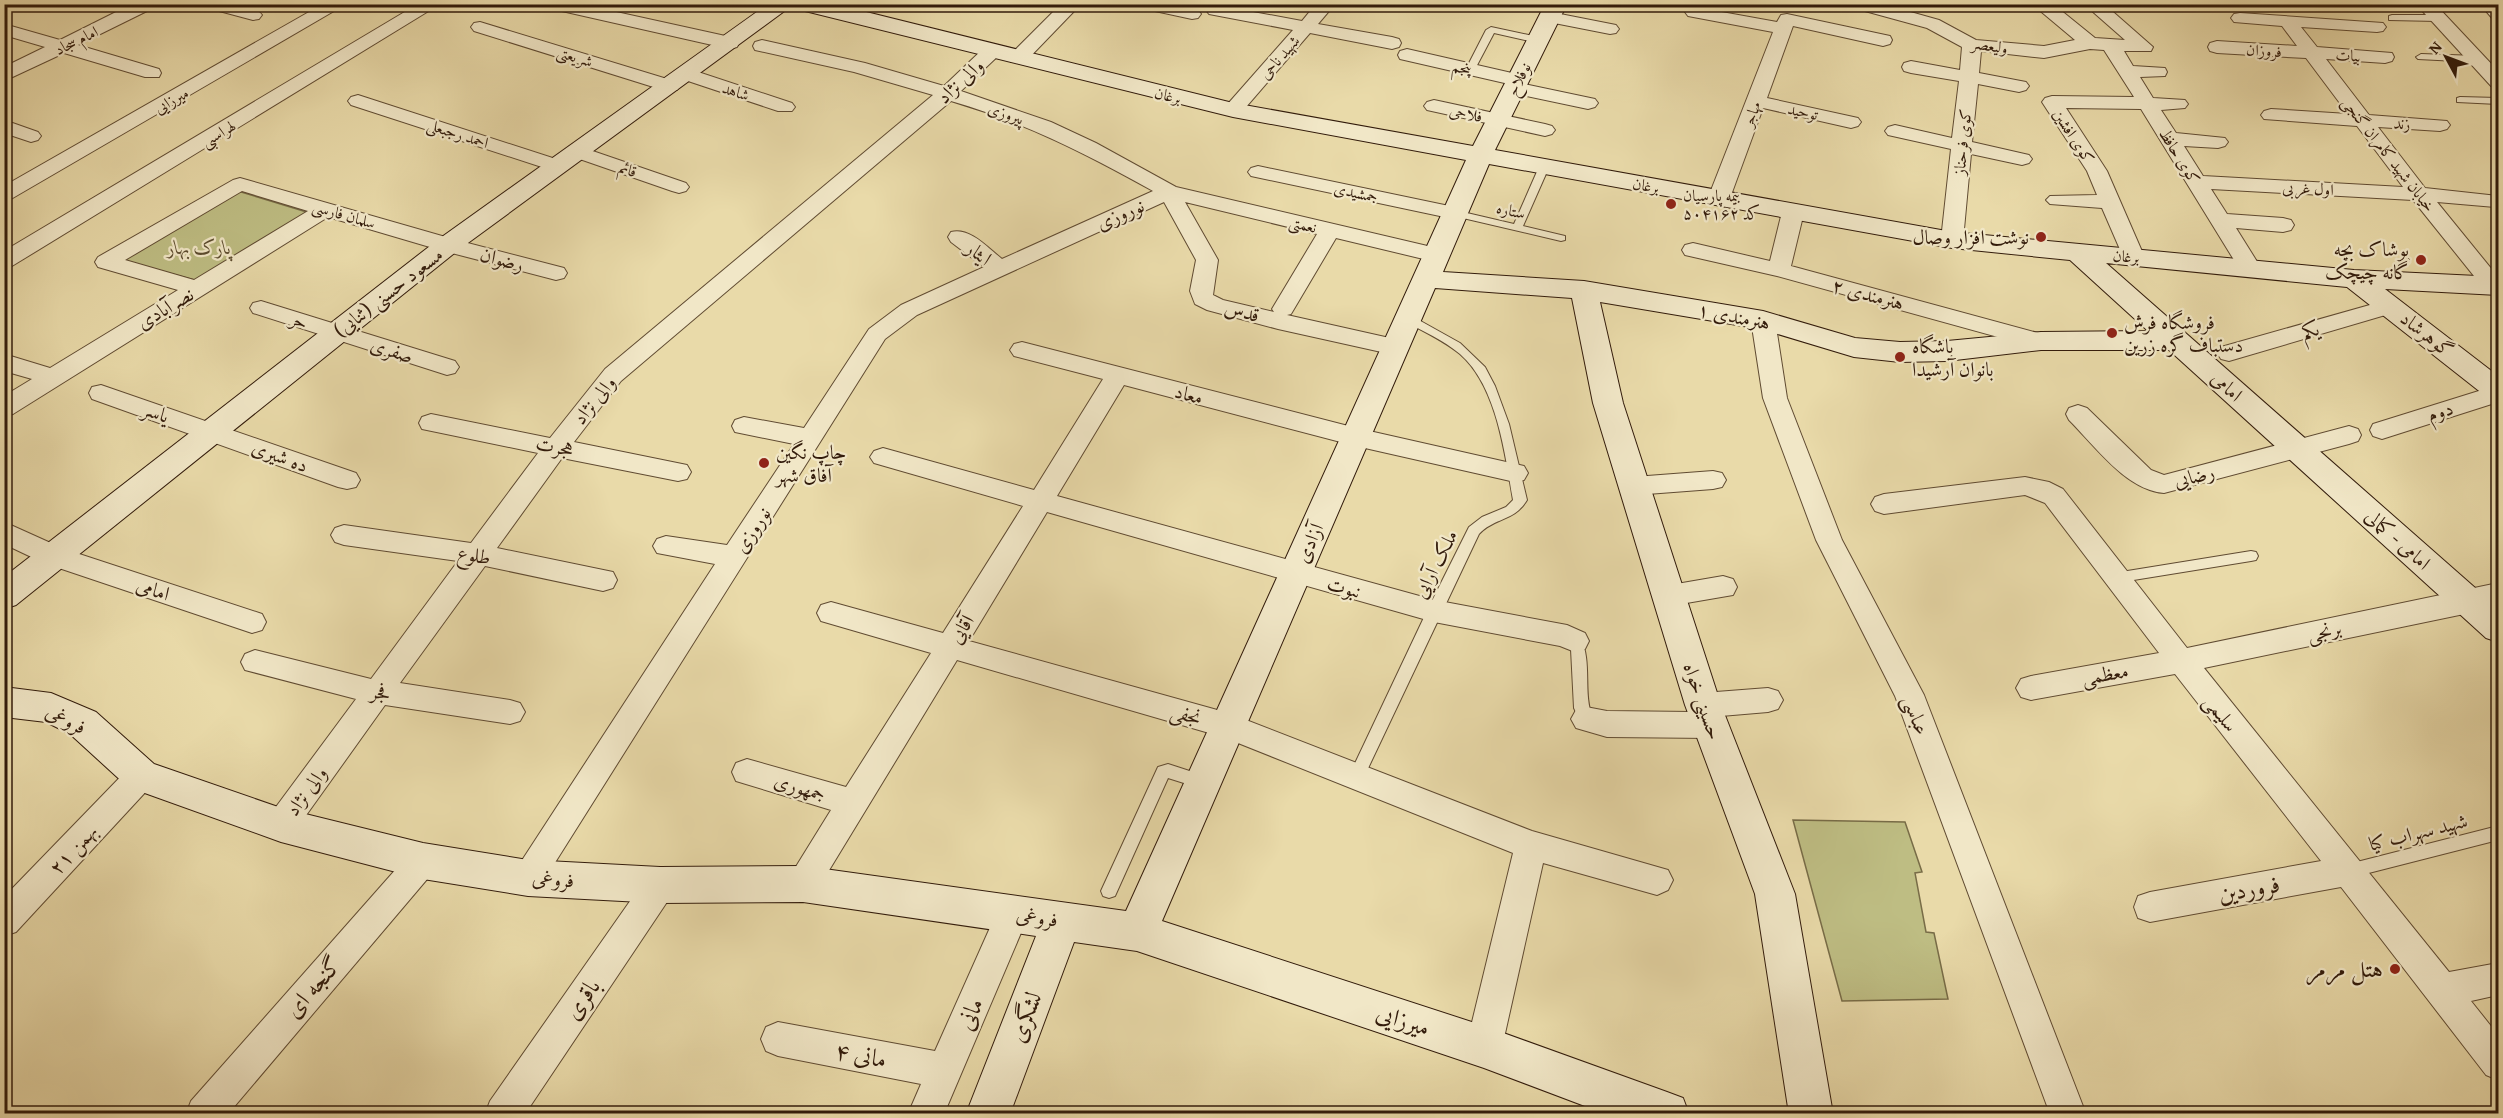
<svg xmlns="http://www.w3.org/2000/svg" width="2503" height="1118" viewBox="0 0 2503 1118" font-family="'Gentium Book Plus',Amiri,serif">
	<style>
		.green { fill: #bebd83; stroke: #786c47; stroke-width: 1.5 }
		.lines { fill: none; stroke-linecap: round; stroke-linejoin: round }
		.lane-casing { stroke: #604b32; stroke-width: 2 }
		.street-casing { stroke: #604b32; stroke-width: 2 }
		.secondary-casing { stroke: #321b0b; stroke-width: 2 }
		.lane { fill: #f1e7c7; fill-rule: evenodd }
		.street { fill: #f1e7c7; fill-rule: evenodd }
		.secondary { fill: #f1e7c7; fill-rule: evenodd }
		.poi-dot { fill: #8f2418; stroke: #f1e7c7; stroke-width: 2 }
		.labels { text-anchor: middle; stroke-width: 4.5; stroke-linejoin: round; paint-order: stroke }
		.far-street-label { font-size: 16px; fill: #321b0b; stroke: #f1e7c7 }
		.far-poi-label { font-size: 16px; fill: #321b0b; stroke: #f1e7c7; text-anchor: start }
		.street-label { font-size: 20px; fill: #321b0b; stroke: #f1e7c7 }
		.poi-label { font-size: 20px; fill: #321b0b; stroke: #f1e7c7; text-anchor: start }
		.park-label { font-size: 20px; font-style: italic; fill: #5c4c2f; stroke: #f1e7c7 }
		.near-street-label { font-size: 24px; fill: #321b0b; stroke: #f1e7c7 }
		.near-poi-label { font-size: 24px; fill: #321b0b; stroke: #f1e7c7; text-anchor: end }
	</style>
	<rect width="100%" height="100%" fill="#e9daa9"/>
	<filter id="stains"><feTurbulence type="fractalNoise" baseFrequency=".00333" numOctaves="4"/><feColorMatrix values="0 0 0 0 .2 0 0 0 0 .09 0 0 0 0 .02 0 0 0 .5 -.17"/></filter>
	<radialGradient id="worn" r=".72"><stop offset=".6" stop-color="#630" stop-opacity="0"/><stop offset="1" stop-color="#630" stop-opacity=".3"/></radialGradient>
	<!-- green -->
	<path class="green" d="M238 191 310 213 198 281 121 260Z
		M1793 820 1905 822 1922 872 1915 873 1926 932 1934 933 1948 999 1842 1001Z"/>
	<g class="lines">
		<!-- lane casing -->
		<g class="lane-casing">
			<path id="lane" d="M2392 15H2438L2443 18 2438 21 2389 20V16Z
				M1491 27 1538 37 1543 40 1538 43 1494 33 1474 71H1468L1466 69 1486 30Z
				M2421 54 2477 56 2482 59 2477 62 2418 59 2416 57Z
				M2460 97 2498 98V104L2457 102V98Z
				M1544 164 1549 167 1523 226 1565 236V240L1561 241 1450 215 1449 213 1454 210 1514 224 1539 167Z
				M1408 314 1460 343 1485 367 1495 386 1509 424 1527 500C1514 522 1495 517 1479 534L1362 781 1357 783 1352 781 1349 776 1427 611 1469 527 1482 517 1506 507 1513 500C1505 454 1497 386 1460 354 1443 340 1423 331 1404 321V315Z
				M2251 551 2256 552 2258 556 2256 560 2251 561 2115 583 2110 582 2108 578 2110 574 2115 573Z
				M1575 635 1580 637C1593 662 1582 693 1593 719L1591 723 1586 725 1581 723 1574 708 1571 649 1568 641 1570 637Z
				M1168 764 1208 777 1211 782 1208 787 1203 789 1168 778 1115 896 1109 898 1103 896 1101 891 1158 767Z
				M2498 826V840L2349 878 2343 876 2341 871 2343 866 2349 864Z"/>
		</g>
		<!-- street casing -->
		<g class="street-casing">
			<path id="street" d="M132 4H156L153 8 78 45 159 69 161 73 159 77H145L64 53 4 81V67L45 47 4 35V24L60 40Z
				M205 4C221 4 251 1 262 15L259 19 253 20 208 8Z
				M323 4H346L11 199 4 201V186Z
				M418 4H440L12 266 4 268V251Z
				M544 4H580L730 37 737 39 739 43 737 47 730 49 553 9Z
				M1061 4H1081L1025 62H1011L1009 58 1011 54Z
				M1138 4H1173L1198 10 1201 14 1198 18 1192 19 1141 8Z
				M1316 4H1335L1318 24 1392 37 1399 39 1401 43 1399 47 1392 49 1310 33 1240 114H1226L1223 110 1226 106 1293 30 1209 14 1206 10 1209 6 1215 5 1302 21Z
				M1851 4H1882L1939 20 1976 40 2044 46 2075 40 2032 4H2053L2095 38 2125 40 2084 4H2104L2153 47 2151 51H2124L2133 66 2165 68 2167 72 2165 76 2140 77 2153 98 2185 100 2188 104 2185 108 2161 110 2176 133 2225 138 2228 142 2225 146 2218 148 2184 146 2203 176 2403 187 2357 126 2264 119 2261 115 2264 111 2271 109 2348 114 2306 58 2217 53 2210 51 2208 47 2210 43 2217 41 2297 46 2282 26 2234 22 2231 18 2234 14 2240 13 2383 23 2386 27 2383 31 2377 32 2301 27 2317 47 2392 53 2394 57 2392 61 2385 63 2326 59 2369 115 2447 121 2450 125 2447 129 2440 131 2378 127 2425 188 2498 196V206L2495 207 2437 202 2498 277V292L2486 291 2413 200 2211 189 2227 214 2283 218 2291 220 2294 225 2291 230 2283 232 2236 228 2261 268 2258 273 2250 275 2242 273 2141 109 2066 108 2107 171 2144 256 2141 261 2133 263 2125 261 2102 208 2050 204 2046 200 2050 196 2097 195 2087 171 2042 102 2045 98 2052 96 2134 97 2104 50 2090 49 2044 58 1981 51 1979 73 2026 82 2029 86 2026 90 2019 92 1978 84 1972 142 2029 155 2032 159 2029 163 2022 165 1971 154 1963 240 1960 245 1952 247 1944 245 1941 240 1951 149 1888 135 1885 131 1888 127 1895 125 1952 138 1959 81 1911 73 1904 71 1902 67 1904 63 1911 61 1960 70 1962 47 1927 28 1854 8Z
				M2416 4H2435L2498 71V88L2491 86Z
				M2480 4H2498V19L2492 18Z
				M1694 7 1777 22 1781 15 1787 14 1890 36 1892 40 1890 44 1883 46 1793 26 1767 98 1858 118 1861 122 1858 126 1851 128 1763 108 1730 198 1726 202 1719 204 1712 202 1708 198 1773 32 1688 16 1685 12 1688 8Z
				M1550 12 1616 25 1619 29 1616 33 1610 34 1544 21 1541 17 1544 13Z
				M480 22 677 82 680 86 677 90H663L474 31 471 27 474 23Z
				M762 40 865 63 944 86 984 48H998L1000 52 998 56 961 91 1051 122 1096 143 1176 187 1436 248 1444 250 1447 255 1444 260 1436 262 1336 238 1294 309 1291 314 1287 315 1403 341 1407 347 1403 353 1395 355 1278 329 1207 310 1195 304 1190 291 1196 260 1164 202 917 315 885 339 539 888 528 893 517 888 512 878 517 868 715 564 657 553 653 546 657 539 666 536 727 545 794 444 735 432 732 426 735 420 744 417 804 428 869 329 901 305 984 267 951 242 948 237 951 232C970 227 988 248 1002 259L1153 191C1085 153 1026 123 951 101L621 381 574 442 687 465 691 472 687 479 678 481 562 458 497 548 613 572 617 580 613 588 603 591 485 566 400 683 510 700 520 703 525 712 520 721 510 724 385 705 292 835 281 839 270 835 265 825 270 815 356 699 245 670 241 662 245 654 255 650 371 679 458 561 344 545 335 542 331 535 335 528 344 525 471 543 538 453 422 429 419 423 422 417 431 414 550 438 605 369 933 95 854 72 755 50 753 46 755 42ZM1185 202 1317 234 1272 309 1274 312 1223 300 1213 295 1218 260Z
				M1407 49 1525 76 1528 80 1524 84 1595 99 1598 103 1595 107 1588 109 1507 92 1504 88 1509 84 1400 59 1398 55 1400 51Z
				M686 68 792 103 795 107 792 111H778L679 78 677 74 679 70Z
				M358 95 565 162 568 166 565 170 558 172 551 170 351 105 348 101 351 97Z
				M1434 100 1545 124 1552 126 1555 130 1552 134 1545 136 1427 110 1424 106 1427 102Z
				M4 120 38 132 41 136 38 140 31 142 4 133Z
				M578 146 686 183 689 187 686 191 679 193 672 191 571 156 568 152 571 148Z
				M1258 166 1454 207 1462 208 1465 213 1462 218 1454 219 1251 176 1248 172 1251 168Z
				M240 178 456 240 564 268 567 273 564 278 556 280 440 250 328 217 13 414 4 416V396L32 379 4 371V354L50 368 178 290 98 267 95 262 98 257 233 180ZM242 191 308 211 194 280 125 260Z
				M1793 206 1801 207 1804 212 1791 266 2049 336 2053 341 2049 346 2041 349 1777 276 1685 255 1682 250 1685 245 1693 243 1770 261 1782 212 1785 207Z
				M2391 299 2399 301 2402 306 2399 311 2229 361 2221 359 2217 353 2221 347Z
				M261 301 455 361 459 367 455 373 447 375 253 313 250 308 253 303Z
				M1763 312 1771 315 1775 320 1787 398 1842 540 1924 695 2086 1114H2050L1895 696 1816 540 1763 398 1751 320 1755 315Z
				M1022 342 1356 428 1524 466 1528 473 1524 480 1515 482 1356 446 1124 385 1057 496 1434 600 1567 625 1585 633 1589 641 1585 649 1575 652 1560 646 1434 622 1047 512 969 641 1228 713 1532 831 1668 870 1673 880 1668 890 1657 895 1543 863 1502 1047 1496 1059 1484 1064 1472 1059 1466 1047 1513 853 1223 737 957 660 814 895 803 899 792 895 787 884 792 873 831 810 736 781 732 772 736 763 747 759 846 787 931 653 821 621 817 613 821 605 831 602 943 633 1023 506 874 463 870 457 874 451 883 448 1034 490 1103 379 1014 356 1010 350 1014 344Z
				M101 385 356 473 360 480 356 487 347 489 338 487 92 399 89 393 92 387Z
				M2498 385V402L2382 439 2373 436 2370 430 2373 424Z
				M2078 405 2087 408 2151 470 2164 475 2349 426 2358 429 2361 435 2358 441 2349 444 2164 493C2126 490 2095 446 2069 420L2066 414 2069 408Z
				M1713 471 1722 473 1726 480 1722 487 1713 489 1634 495 1625 493 1621 486 1625 479 1634 477Z
				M2025 477 2049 482 2063 489 2187 648 2498 583V605L2469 613 2204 668 2449 972 2498 963V995L2471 1001 2498 1035V1080L2486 1075 2341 887 2150 922 2138 918 2134 907 2138 896 2150 892 2321 861 2175 674 2031 700 2021 697 2016 688 2021 679 2031 676 2159 653 2045 503 2025 495 1884 514 1875 511 1871 504 1875 497 1884 494Z
				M4 522 64 549 262 614 266 622 262 630 252 633 44 563 4 544Z
				M1723 576 1733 579 1737 587 1733 595 1669 606 1659 603 1655 595 1659 587Z
				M1768 688 1778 691 1783 700 1778 709 1768 712 1721 716 1726 725 1722 734 1711 738 1607 737 1576 728 1571 719 1576 710 1586 707 1607 711 1692 712 1688 705 1693 696 1703 693Z
				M141 763 152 767 156 776 152 785 16 932 4 936V897L130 767Z
				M423 846 434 851 439 861 434 871 228 1114H186L191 1101 412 851Z
				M660 870 671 874 676 885 671 896 525 1114H485L490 1101 649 874Z
				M1013 899 1025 903 1029 914 944 1114H908L921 1084 778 1056 766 1051 761 1039 766 1027 778 1022 935 1051 1001 903Z"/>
		</g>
		<!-- secondary casing -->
		<g class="secondary-casing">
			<path id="secondary" d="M768 4H794L457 251 16 605 4 609V577L439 239Z
				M794 4H834L1233 103 1473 146 1545 4H1567L1495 150 1952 232 2354 270 2498 277V295L2385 289 2498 376V401L2488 398 2347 287 2106 263 2498 608V642L2486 638 2169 350H2041L1947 361 1900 362 1854 357 1761 329 1600 302 1623 403 1721 705 1795 894 1833 1114H1789L1755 894 1685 705 1593 403 1572 298 1435 288 1162 921 1484 1026 1667 1092 1683 1098 1689 1114H1606L1484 1068 1137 951 1074 942 1010 1114H966L1036 936 803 902 660 903 528 896 423 879 281 842 128 787 70 734 46 722 4 717V687L51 693 96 712 154 764 281 808 423 843 528 860 660 867 803 866 1126 911 1466 160 1233 117 797 9ZM1489 164 1952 248 2070 260 2148 331 2041 332 1947 341 1900 342 1855 338 1763 311 1584 281 1443 272Z"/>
		</g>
		<!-- lane -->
		<use href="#lane" class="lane"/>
		<!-- street -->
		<use href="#street" class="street"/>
		<!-- secondary -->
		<use href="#secondary" class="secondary"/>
	</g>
	<!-- markers -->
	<g class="poi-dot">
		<circle cx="1671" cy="204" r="6"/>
		<circle cx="2041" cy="237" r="6"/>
		<circle cx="2421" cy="260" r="6"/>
		<circle cx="2112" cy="333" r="6"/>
		<circle cx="1900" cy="357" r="6"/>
		<circle cx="764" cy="463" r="6"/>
		<circle cx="2395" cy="969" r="6"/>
	</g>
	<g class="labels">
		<!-- far-street labels -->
		<g class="far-street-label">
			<text transform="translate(76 40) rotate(-26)" y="6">امام سجاد</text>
			<text transform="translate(1990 45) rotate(9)" y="6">ولیعصر</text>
			<text transform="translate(2264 50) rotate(4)" y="6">فروزان</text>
			<text transform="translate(2348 55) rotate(3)" y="6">بیات</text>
			<text transform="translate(575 56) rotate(17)" y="6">شریعتی</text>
			<text transform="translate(1279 57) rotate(-49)" y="6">شهید ناحی</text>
			<text transform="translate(1462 67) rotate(13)" y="6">پنجم</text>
			<text transform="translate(1518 79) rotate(-63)" y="6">نوفلاح</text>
			<text transform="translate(736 91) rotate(18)" y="6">شاهد</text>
			<text transform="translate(1168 95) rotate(14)" y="6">برغان</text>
			<text transform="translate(171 100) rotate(-30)" y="6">میرزایی</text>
			<text transform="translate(1803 111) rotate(12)" y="6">توحید</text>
			<text transform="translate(1006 113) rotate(19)" y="6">پیروزی</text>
			<text transform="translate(1466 113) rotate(12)" y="6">فلاحی</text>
			<text transform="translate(1751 114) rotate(-69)" y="6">مهاجر</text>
			<text transform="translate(2402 123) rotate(3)" y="6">زند</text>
			<text transform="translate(218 133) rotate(-31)" y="6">لهراسبی</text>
			<text transform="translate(458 133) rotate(18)" y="6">احمد رجبعلی</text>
			<text transform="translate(2074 136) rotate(57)" y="6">کوی افشین</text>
			<text transform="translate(1962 142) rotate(-84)" y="6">کوی فرحناز</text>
			<text transform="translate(2389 154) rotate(52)" y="6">خیابان شهید کامران گنجی</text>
			<text transform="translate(2180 156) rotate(58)" y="6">کوی حافظ</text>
			<text transform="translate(628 169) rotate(19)" y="6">قائم</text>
			<text transform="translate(1646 185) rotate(10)" y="6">برغان</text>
			<text transform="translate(2308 188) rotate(3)" y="6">اول غربی</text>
			<text transform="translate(1356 192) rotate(12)" y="6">جمشیدی</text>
			<text transform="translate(1511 210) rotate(13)" y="6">ستاره</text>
			<text transform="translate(344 214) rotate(16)" y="6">سلمان فارسی</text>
			<text transform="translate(1303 224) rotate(13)" y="6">نعمتی</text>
			<text transform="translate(2126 256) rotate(5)" y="6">برغان</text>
		</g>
		<!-- far-poi labels -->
		<g class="far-poi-label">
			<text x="1683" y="201">بیمه پارسیان<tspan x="1683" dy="18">کد ۵۰۴۱۶۲</tspan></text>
		</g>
		<!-- street labels -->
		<g class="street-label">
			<text transform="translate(960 81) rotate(-43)" y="7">والی نژاد</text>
			<text transform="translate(1120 214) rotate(-24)" y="7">نوروزی</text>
			<text transform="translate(979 253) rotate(37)" y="7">ایثار</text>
			<text transform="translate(502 259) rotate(15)" y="7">رضوان</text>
			<text transform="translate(388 292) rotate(-38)" y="7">مسعود حسنی (ثنایی)</text>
			<text transform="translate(1868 294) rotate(15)" y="7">هنرمندی ۲</text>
			<text transform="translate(165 308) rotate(-31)" y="7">نصرآبادی</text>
			<text transform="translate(1242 311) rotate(15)" y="7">قدس</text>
			<text transform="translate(1734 316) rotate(11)" y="7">هنرمندی ۱</text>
			<text transform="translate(299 320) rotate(18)" y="7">حر</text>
			<text transform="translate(2310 330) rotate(-16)" y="7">یکم</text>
			<text transform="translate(2427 334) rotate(38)" y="7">گوهرشاد</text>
			<text transform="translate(392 350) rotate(18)" y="7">صفری</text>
			<text transform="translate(2227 386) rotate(42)" y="7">امامی</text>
			<text transform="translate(1189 394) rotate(15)" y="7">معاد</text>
			<text transform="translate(594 400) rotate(-51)" y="7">والی نژاد</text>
			<text transform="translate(2440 411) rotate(-18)" y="7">دوم</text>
			<text transform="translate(156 412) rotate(19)" y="7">یاسر</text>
			<text transform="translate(555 446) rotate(11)" y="7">هجرت</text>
			<text transform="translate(280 456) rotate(20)" y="7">ده شیری</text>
			<text transform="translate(2194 476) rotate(-14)" y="7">رضایی</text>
			<text transform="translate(752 530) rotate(-57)" y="7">نوروزی</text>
			<text transform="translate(2398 539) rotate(42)" y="7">امامی - کمالی</text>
			<text transform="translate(1309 543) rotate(-66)" y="7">آزادی</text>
			<text transform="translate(474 555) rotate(10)" y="7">طلوع</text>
			<text transform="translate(1435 564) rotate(-63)" y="7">ملک آرایی</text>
			<text transform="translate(1344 587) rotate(15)" y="7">نبوت</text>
			<text transform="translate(153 589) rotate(18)" y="7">امامی</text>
			<text transform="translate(961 629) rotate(-58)" y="7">آقایی</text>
			<text transform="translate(2324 631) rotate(-12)" y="7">برنجی</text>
			<text transform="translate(2105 674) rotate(-10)" y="7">معظمی</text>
			<text transform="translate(381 692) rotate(10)" y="7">فجر</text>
			<text transform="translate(1703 701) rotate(71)" y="7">حسینی خواه</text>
			<text transform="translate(2221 713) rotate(51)" y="7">سلیمی</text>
			<text transform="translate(1186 714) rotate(16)" y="7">نجفی</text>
			<text transform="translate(1916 715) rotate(68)" y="7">عباسی</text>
			<text transform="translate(66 719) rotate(26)" y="7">فروغی</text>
			<text transform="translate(800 787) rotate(17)" y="7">جمهوری</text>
			<text transform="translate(306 791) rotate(-54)" y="7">والی نژاد</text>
			<text transform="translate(2418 832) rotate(-14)" y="7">شهید سهراب کیا</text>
			<text transform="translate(73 849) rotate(-47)" y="7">۲۱ بهمن</text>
			<text transform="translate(553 879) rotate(4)" y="7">فروغی</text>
			<text transform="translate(1037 917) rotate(8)" y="7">فروغی</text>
		</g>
		<!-- poi labels -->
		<g class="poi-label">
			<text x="2029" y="244" text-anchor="end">نوشت افزار وصال</text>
			<text x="2409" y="256" text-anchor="end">پوشاک بچه<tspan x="2409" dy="23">گانه چیچک</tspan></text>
			<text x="2124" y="329">فروشگاه فرش<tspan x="2124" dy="23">دستباف گره زرین</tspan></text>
			<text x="1912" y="353">باشگاه<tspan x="1912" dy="23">بانوان آرشیدا</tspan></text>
			<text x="776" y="459">چاپ نگین<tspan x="776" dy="23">آفاق شهر</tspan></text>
		</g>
		<!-- park labels -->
		<g class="park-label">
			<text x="199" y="254">پارک‌ بهار</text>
		</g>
		<!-- near-street labels -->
		<g class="near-street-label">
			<text transform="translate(2249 889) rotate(-10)" y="8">فروردین</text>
			<text transform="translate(313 987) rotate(-49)" y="8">گنجه ای</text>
			<text transform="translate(582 999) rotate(-55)" y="8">باقری</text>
			<text transform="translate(970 1014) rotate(-66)" y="8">مانی</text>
			<text transform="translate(1025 1017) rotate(-69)" y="8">لشگری</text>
			<text transform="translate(1403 1020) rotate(18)" y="8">میرزایی</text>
			<text transform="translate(861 1055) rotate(11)" y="8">مانی ۴</text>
		</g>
		<!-- near-poi labels -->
		<g class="near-poi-label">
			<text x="2383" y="977">هتل مرمر</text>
		</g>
	</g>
	<!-- margin -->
	<rect width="2503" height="1118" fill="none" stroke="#e9daa9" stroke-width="24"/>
	<rect x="6" y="6" width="2491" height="1106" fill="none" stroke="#321b0b" stroke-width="3"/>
	<rect x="12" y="12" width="2479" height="1094" fill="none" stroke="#321b0b" stroke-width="1.5"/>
	<!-- north arrow -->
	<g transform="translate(2446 57) rotate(311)" stroke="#f1e7c7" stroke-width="4.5" paint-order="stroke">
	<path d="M0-4.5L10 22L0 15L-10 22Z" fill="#321b0b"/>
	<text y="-9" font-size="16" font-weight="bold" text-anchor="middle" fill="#321b0b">N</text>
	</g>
	<rect width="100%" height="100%" filter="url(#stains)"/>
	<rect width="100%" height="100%" fill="url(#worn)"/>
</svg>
